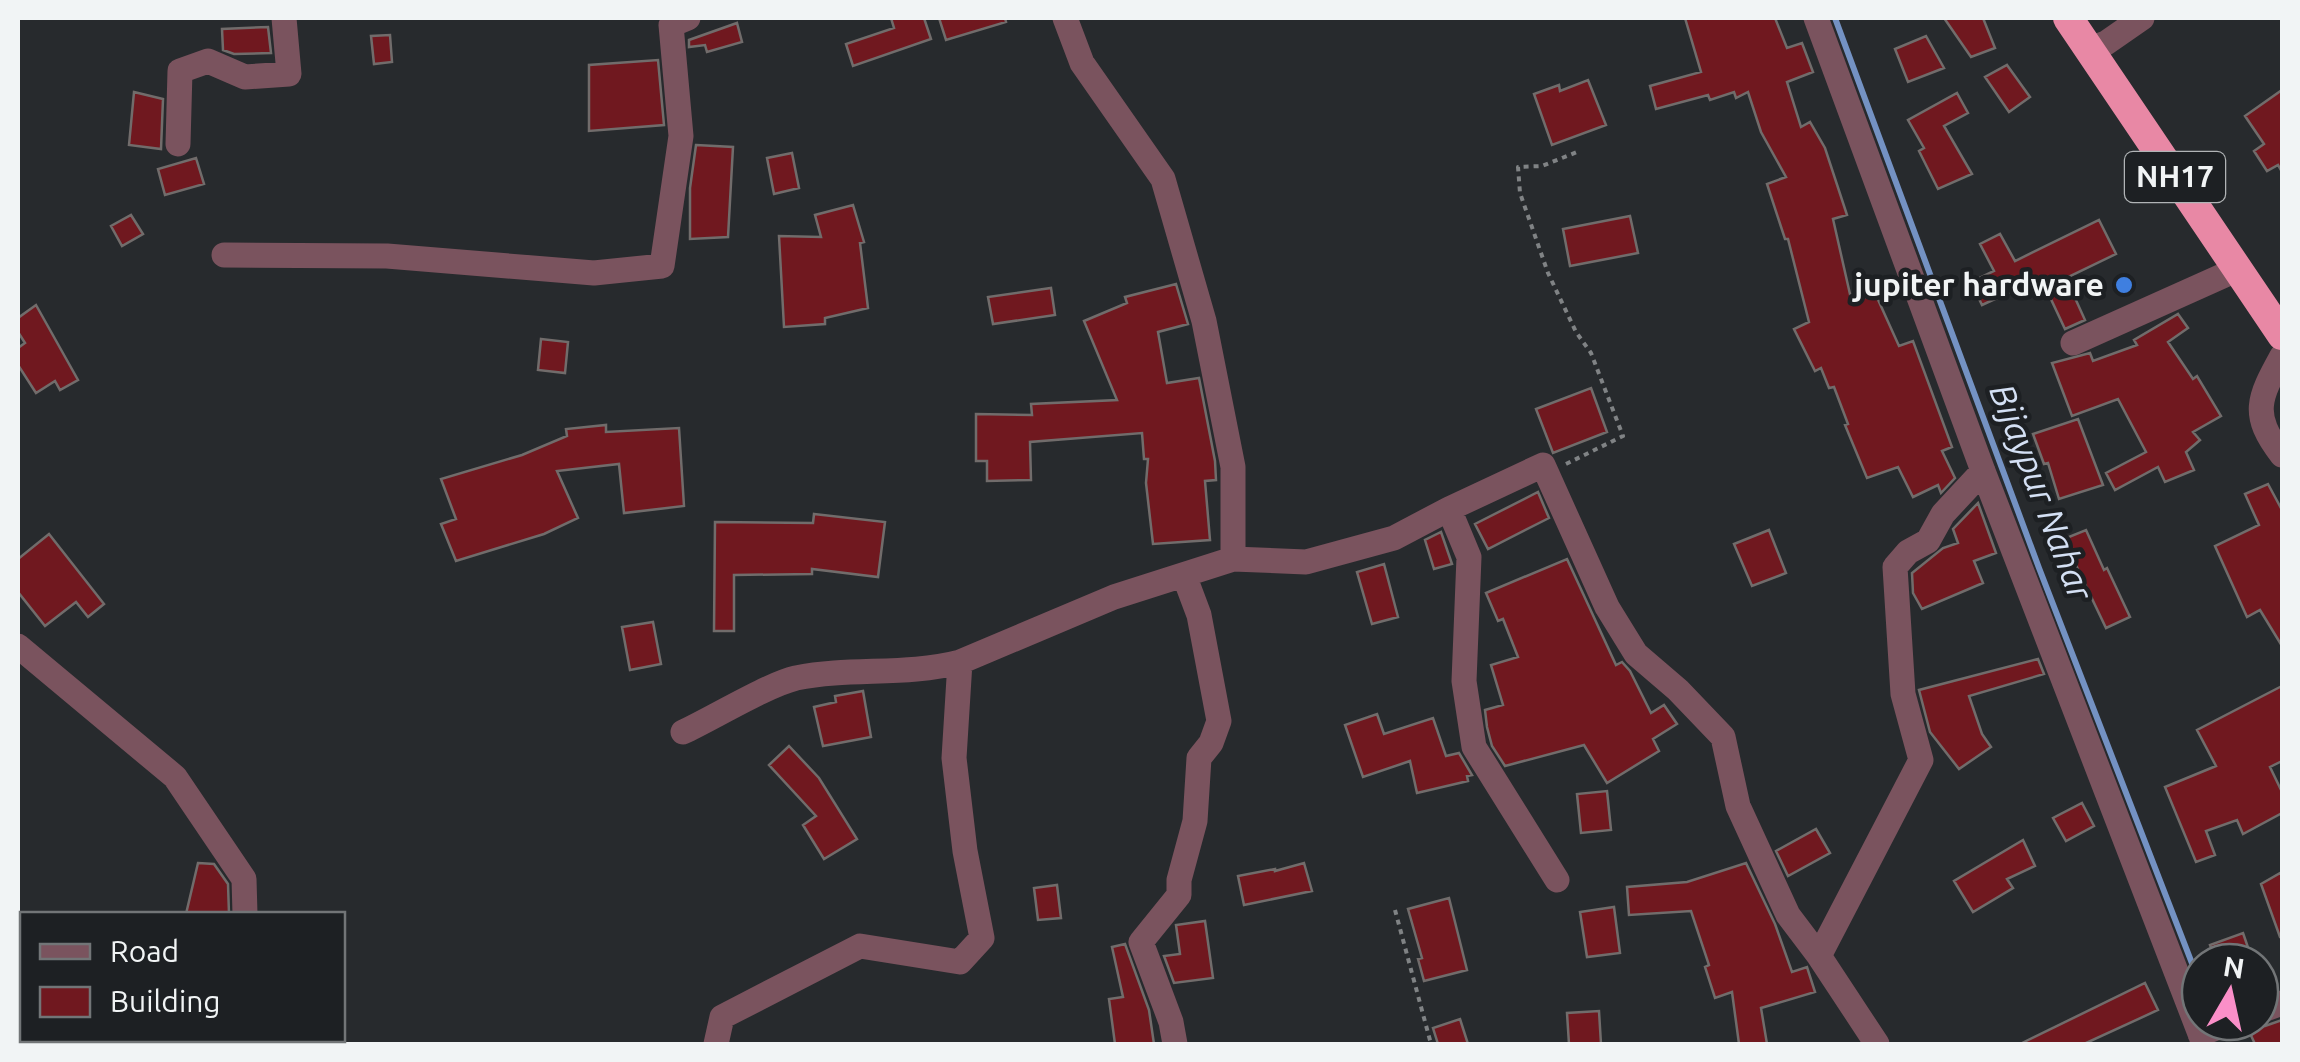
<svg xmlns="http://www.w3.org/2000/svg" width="2300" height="1062" viewBox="0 0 2300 1062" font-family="Ubuntu,sans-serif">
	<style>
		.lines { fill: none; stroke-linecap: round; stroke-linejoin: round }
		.stream { stroke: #7492c3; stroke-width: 6 }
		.building { fill: #70181f; stroke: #716c6b; stroke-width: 2.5 }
		.path { stroke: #808385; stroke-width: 4; stroke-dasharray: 5 5; stroke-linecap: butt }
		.minor { stroke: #7a535e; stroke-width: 25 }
		.highway { stroke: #e888a5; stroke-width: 30 }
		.shop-dot { fill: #3f7fe0; stroke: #1d2023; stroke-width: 4 }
		.labels { text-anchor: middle; stroke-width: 9; stroke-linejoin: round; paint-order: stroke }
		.shield { fill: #1d2023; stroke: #b1b4b6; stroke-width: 2.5 }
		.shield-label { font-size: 30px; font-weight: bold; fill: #f1f4f5 }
		.poi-label { font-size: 32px; font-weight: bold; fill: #f1f4f5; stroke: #1d2023; text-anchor: end }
		.water-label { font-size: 35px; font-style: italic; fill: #d4e0f4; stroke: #1d2023 }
	</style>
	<rect width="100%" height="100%" fill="#272a2d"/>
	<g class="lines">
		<!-- stream -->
		<path class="stream" d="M1835 18 2039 568 2200 984"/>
	</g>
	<!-- building -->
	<path class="building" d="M891 18H924L931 39 853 66 846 44 894 28Z
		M939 18H1005L1006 22 946 40Z
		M1685 18H1775L1787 48 1802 43 1813 72 1787 82 1801 127 1810 122 1825 148 1847 215 1833 219 1852 303 1875 293 1899 346 1913 341 1952 447 1942 451 1955 478 1941 493 1938 485 1913 497 1898 467 1867 478 1845 425 1848 424 1834 387 1829 388 1821 368 1815 371 1794 329 1809 322 1788 239H1785L1767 184 1786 177 1761 132 1748 92 1736 98 1734 92 1710 100 1708 95 1656 109 1650 86 1701 72Z
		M1944 18H1983L1995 48 1971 57Z
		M737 23 742 42 707 52 705 45 689 47V40Z
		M268 27 271 53 234 54 223 50 222 29Z
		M390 35 392 62 374 64 371 36Z
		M1926 36 1944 68 1908 82 1895 49Z
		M658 60 664 125 589 131V65Z
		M2007 65 2030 97 2009 112 1985 77Z
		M1588 80 1606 125 1552 145 1534 94 1559 85 1560 91Z
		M2282 90V172L2278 165 2267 171 2254 151 2264 144 2245 116Z
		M134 92 163 99 161 149 129 145Z
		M1957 93 1968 113 1944 126 1972 174 1938 189 1919 151 1924 148 1908 120Z
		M696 145 733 147 728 237 690 239V188Z
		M792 153 799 188 774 194 767 158Z
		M196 158 204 184 165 195 158 169Z
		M853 205 864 242 860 243 868 308 825 318V324L784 327 779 236 821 237 815 215Z
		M131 215 143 234 122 246 111 226Z
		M1630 216 1638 253 1570 266 1563 229Z
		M2099 220 2116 254 2066 278 2085 320 2065 329 2041 278 1982 305 1971 282 1994 271 1980 244 2000 234 2015 261Z
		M1176 284 1188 324 1158 332 1167 383 1199 378 1215 461 1216 480 1205 481 1210 540 1153 544 1146 483 1148 459H1144L1142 433 1030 442 1031 480 987 481V461H976V414L1032 415 1031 404 1117 400 1084 321 1127 303 1125 297Z
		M1051 288 1055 315 993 324 988 297Z
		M36 305 78 380 60 390 55 381 36 393 18 365V348L25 343 18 332V318Z
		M2178 314 2188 328 2168 342 2193 379 2197 376 2221 416 2193 432 2200 440 2186 452 2194 470 2165 482 2158 467 2115 490 2106 473 2146 452 2118 399 2072 416 2052 363 2090 353 2093 361 2137 345 2134 340Z
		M541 339 568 342 565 373 538 370Z
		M1591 388 1607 432 1553 453 1536 409Z
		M2078 419 2103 485 2059 499 2048 463 2044 464 2033 434Z
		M606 425V432L679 428 684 506 624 513 619 464 557 471 578 518 544 534 456 561 441 524 456 519 441 479 522 455 567 436 566 429Z
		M2268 484 2282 510V646L2260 610 2247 617 2215 546 2259 525 2245 494Z
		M1538 492 1549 518 1488 549 1475 524Z
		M1978 503 1996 553 1974 561 1983 583 1922 609 1913 593 1912 573 1943 548 1958 543 1953 529Z
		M814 514 885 522 878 577 812 569V574L734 575V631H714L715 522 813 523Z
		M1769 530 1786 573 1752 586 1734 544Z
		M2086 530 2104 570 2107 568 2130 617 2106 628 2074 561 2064 566 2054 543Z
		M1441 532 1452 564 1434 569 1425 540Z
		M49 534 104 604 88 617 76 602 45 626 18 592V559Z
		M1567 559 1616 665 1622 662 1630 671 1651 713 1664 705 1677 724 1653 739 1659 751 1607 783 1584 745 1505 766 1492 746 1487 727 1485 710 1503 705 1491 665 1518 657 1503 619 1498 621 1486 593Z
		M1384 564 1398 617 1372 624 1357 572Z
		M653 622 661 664 630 670 622 627Z
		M2038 659 2044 674 1969 696 1982 734 1991 747 1959 769 1930 732 1919 690Z
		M2282 686V761L2270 767 2282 792V813L2243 834 2237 820 2206 831 2215 855 2196 862 2165 787 2216 766 2197 730Z
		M863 691 871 737 823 746 814 707 836 702 835 696Z
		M1377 714 1384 734 1433 718 1446 756 1459 753 1472 775 1467 776 1468 781 1417 793 1410 761 1363 777 1345 725Z
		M789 746 819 778 857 839 824 859 803 825 816 816 769 765Z
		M1607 791 1611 830 1581 833 1577 794Z
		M2082 803 2094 826 2066 841 2053 818Z
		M1816 829 1830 853 1788 876 1776 851Z
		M2023 840 2035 866 2007 879 2013 888 1973 912 1954 881Z
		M198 863 214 864 228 884 229 914H186Z
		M1304 863 1312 891 1244 905 1238 876 1275 869V871Z
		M1746 863 1775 924 1792 972 1807 967 1815 992 1761 1008 1767 1044H1739L1732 992 1715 998 1705 967 1709 965 1691 911 1629 915 1627 887 1687 882Z
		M2282 872V937H2280L2261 884Z
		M1057 885 1061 918 1038 920 1034 888Z
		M1449 898 1467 970 1424 981 1418 959 1422 958 1408 909Z
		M1614 907 1620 953 1587 957 1580 912Z
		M1205 921 1213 978 1174 983 1164 956 1180 954 1176 925Z
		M2243 933 2253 962H2216L2210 945Z
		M1125 944 1149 1010 1154 1044H1115L1109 999 1123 997 1112 947Z
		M2145 983 2158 1010 2084 1044H2020Z
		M1599 1011 1601 1044H1569L1567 1013Z
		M1460 1019 1468 1044H1438L1433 1028Z
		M2282 1020V1044H2255L2247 1027 2265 1026Z"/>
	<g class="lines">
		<!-- path -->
		<path class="path" d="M1566 464 1623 436 1591 353 1576 332 1548 273 1520 193 1518 167 1542 166 1577 152
			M1395 910 1431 1044"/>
		<!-- minor -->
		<path class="minor" d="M1065 18 1082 63 1163 179 1204 321 1233 467V559
			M1816 18 1983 471 2204 1044
			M2088 50 2106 43 2142 18
			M178 144 180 71 208 61 245 77 289 74 284 18
			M224 255 387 256 594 273 662 266 681 136 671 25 688 18
			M2073 343 2238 269
			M2282 356C2259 398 2250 414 2282 455
			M1449 509 1543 465 1607 607 1636 654 1678 690 1723 737 1738 806 1788 915 1819 956
			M18 646 175 777 244 879 245 914
			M683 732C713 718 767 685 796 678 851 667 906 676 960 662
			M18 963 22 977
			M2260 1011 2282 1003
			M2200 1034 2232 1022
			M39 1040 40 1044
			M240 1044 241 1040
			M716 1044 722 1017 860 946 960 962 982 938 965 851 954 758 960 662 1114 597 1233 559 1306 562 1394 538 1449 509 1469 557 1464 681 1474 747 1557 880
			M1175 1044 1171 1022 1141 942 1179 895V880L1195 821 1199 758 1211 743 1219 721 1199 615 1184 575
			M1877 1044 1819 956 1921 760 1903 694 1895 567 1908 552 1928 541 1943 514 1983 471"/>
		<!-- highway -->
		<path class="highway" d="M2068 18 2282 335"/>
	</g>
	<!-- markers -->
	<circle class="shop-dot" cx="2124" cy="285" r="10"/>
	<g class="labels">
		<!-- shield labels -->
		<rect class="shield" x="2125" y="152" width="100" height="50" rx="8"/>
		<g class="shield-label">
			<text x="2175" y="187">NH17</text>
		</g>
		<!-- poi labels -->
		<g class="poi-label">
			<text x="2104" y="296">jupiter hardware</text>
		</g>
		<!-- water labels -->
		<g class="water-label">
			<text transform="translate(2041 492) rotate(69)" y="12">Bijaypur Nahar</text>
		</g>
	</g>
	<!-- border -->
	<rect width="2300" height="1062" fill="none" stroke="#f1f4f5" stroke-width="40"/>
	<!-- legend -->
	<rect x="20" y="912" width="325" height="130" fill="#1d2023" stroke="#727577" stroke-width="2.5"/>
	<rect x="40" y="944" width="50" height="15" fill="#7a535e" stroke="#727577" stroke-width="2.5"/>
	<text x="110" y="962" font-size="30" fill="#f1f4f5">Road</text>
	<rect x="40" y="987" width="50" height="30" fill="#70181f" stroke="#727577" stroke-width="2.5"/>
	<text x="110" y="1012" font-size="30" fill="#f1f4f5">Building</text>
	<!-- north arrow -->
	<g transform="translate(2230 992) rotate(9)"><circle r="48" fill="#1d2023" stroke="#727577" stroke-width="2.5"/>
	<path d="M0-8L18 38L0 25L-18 38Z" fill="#fa8fc8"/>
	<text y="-15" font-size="28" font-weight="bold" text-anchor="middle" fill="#f1f4f5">N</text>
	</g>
</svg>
